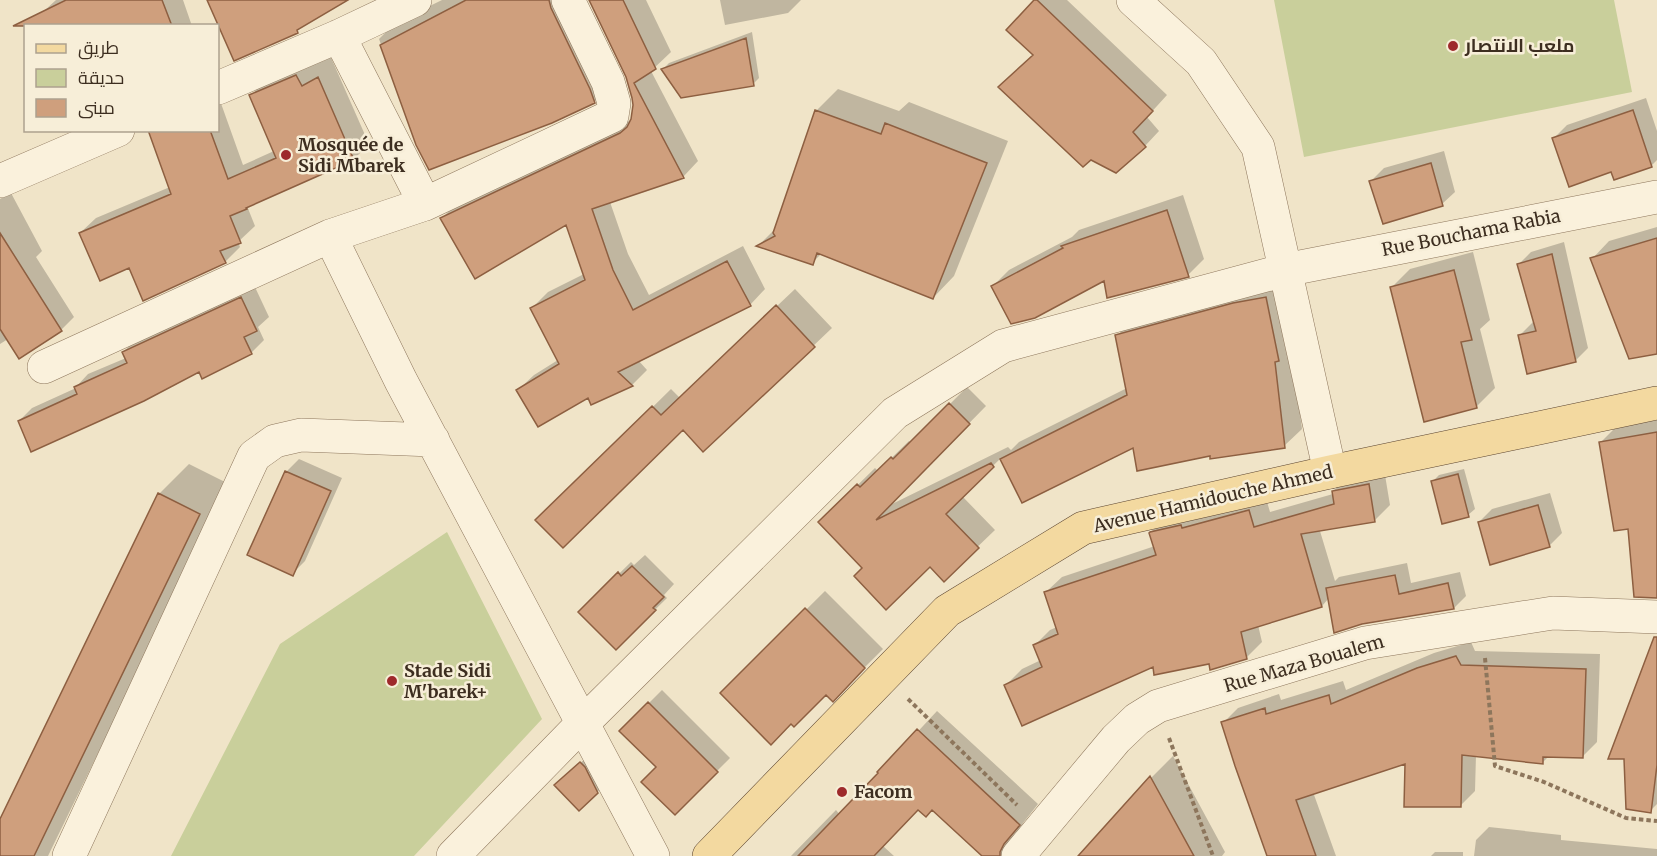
<svg xmlns="http://www.w3.org/2000/svg" width="1657" height="856" viewBox="0 0 1657 856" font-family="Merriweather,Cairo,serif">
	<style>
		.green { fill: #c9cf9b }
		.shadow { fill: #0003 }
		.building { fill: #cf9f7d; stroke: #8d5f41; stroke-width: 1.5 }
		.lines { fill: none; stroke-linecap: round; stroke-linejoin: round }
		.minor-casing { stroke: #8d765c; stroke-width: 34 }
		.major-casing { stroke: #5b4430; stroke-width: 34 }
		.path { stroke: #8d765c; stroke-width: 4; stroke-dasharray: 4.5 3; stroke-linecap: butt }
		.minor { stroke: #faf1dc; stroke-width: 33 }
		.major { stroke: #f3d9a0; stroke-width: 33 }
		.poi-dot { fill: #9e2a2b; stroke: #f7eed8; stroke-width: 2 }
		.labels { text-anchor: middle; stroke-width: 5; stroke-linejoin: round; paint-order: stroke }
		.poi-label { font-size: 18px; font-weight: bold; fill: #3d2e20; stroke: #f7eed8; text-anchor: start }
		.street-label { font-size: 18px; fill: #3d2e20; stroke: #f7eed8 }
	</style>
	<rect width="100%" height="100%" fill="#f0e4c8"/>
	<!-- green -->
	<path class="green" d="M1274 0H1614L1632 92 1304 157Z
		M447 532 542 719 414 856H171L280 644Z"/>
	<!-- shadow -->
	<path class="shadow" d="M56 0H183L192 26H43L44 11Z
		M442 0H570L610 86 594 102 417 144 379 39 395 23Z
		M590 0H646L671 52 651 71 698 161 683 177 610 202 628 254 649 295 743 246 765 289 750 305 638 360 647 370 632 385 589 396 518 390 534 375 558 360 532 308 548 292 584 274 567 223 442 218 457 203 631 120 634 105 627 76Z
		M720 0H801L788 13 725 25Z
		M1036 0H1067L1167 95 1147 117 1159 131 1145 146 1034 55Z
		M752 32 759 78 753 84 663 69 669 63Z
		M329 53 369 144 354 159 247 206 255 226 238 242 240 247 225 262 130 266 80 233 96 218 170 187 149 130H218V95L243 165 274 151 250 96 266 80Z
		M838 89 899 111 909 102 1008 141 954 276 933 298 822 253 812 263 759 245 776 228 816 111Z
		M1646 98 1657 131V160L1651 166 1612 170 1554 138 1567 125Z
		M1444 151 1455 192 1442 204 1371 181 1384 168Z
		M11 193 42 251 36 257 74 317 61 330 19 357 8 339 0 344V199Z
		M1183 195 1204 259 1188 275 993 286 1009 270 1072 237 1079 230Z
		M1657 227V353L1592 259 1609 241Z
		M1564 242 1588 348 1575 361 1520 335 1533 322H1535L1518 265 1531 252Z
		M1473 252 1490 320 1480 329 1495 388 1477 406 1425 420 1392 287 1410 269Z
		M1283 280 1302 429 1284 446 1211 454 1134 446 1023 501 1001 458 962 496 995 530 944 579 930 565 864 568 820 522 875 468 878 471 909 441 911 443 967 387 986 406 888 506 1008 447 1011 450 1019 442 1127 388 1117 336 1134 318Z
		M254 285 269 317 258 327 264 340 251 353 199 370 19 421 32 408 76 388V387L88 374 126 358 123 352 136 340Z
		M795 289 832 328 704 450 683 428 538 520 671 389 680 398Z
		M1657 420V598L1629 527 1600 443 1616 427Z
		M299 459 342 478 305 561 292 574 286 472Z
		M189 464 229 484 48 856H0V822L159 494Z
		M1384 469 1390 505 1374 521 1320 531 1335 581 1339 577 1407 563 1411 583 1460 572 1466 596 1454 608 1362 623 1329 598 1322 606 1258 625 1262 642 1246 658 1210 662 1154 665 1006 685 1022 669 1041 660 1034 646 1050 630 1057 627 1046 592 1062 577 1155 546 1150 533 1166 517 1265 495 1270 512 1333 494V491L1349 476Z
		M1464 469 1475 509 1468 515 1433 481 1439 475Z
		M1550 493 1562 533 1549 546 1479 522 1492 509Z
		M645 555 674 584 664 595 667 598 616 648 580 612 631 562 634 565Z
		M825 591 883 649 833 699 826 693H722Z
		M1471 642 1475 651 1600 654 1597 742 1582 757 1549 756 1543 762 1476 755 1475 791 1460 806 1406 762 1313 792 1336 856H1269L1223 723 1238 708 1279 694 1281 700 1343 681 1346 690 1434 653Z
		M1657 649V804L1650 811Z
		M662 690 730 758 675 813 658 767 621 731Z
		M937 711 1038 804 1023 823 1007 856H984L933 808H918L883 846 894 856H791L836 810 840 815Z
		M1173 756 1225 852 1222 856H1080L1152 777Z
		M587 757 604 786 579 809 563 779Z
		M1489 827 1561 835V840L1657 849V856H1474L1476 840Z
		M1435 852H1463V856H1431Z"/>
	<!-- building -->
	<path class="building" d="M66 0H162L172 26H13Z
		M207 0H348L297 30 298 33 234 61Z
		M466 0H549L551 8 590 89 595 103 552 123 429 170 416 145 380 45Z
		M589 0H623L656 69 634 83 684 178 592 209 613 270 633 310 727 261 751 306 618 372 633 386 591 405 588 398 538 427 516 390 559 364 530 308 585 280 566 225 475 279 440 218 620 133 627 127 631 119 633 105 632 98 626 77Z
		M1034 0H1037L1153 111 1133 132 1146 147 1116 173 1091 160 1083 167 998 87 1033 55 1006 30Z
		M746 38 754 86 681 98 661 69Z
		M296 75 302 86 318 77 354 160 246 208 247 209 230 216 241 243 220 251 226 263 143 301 129 268 100 281 79 233 171 194 148 130H210L228 179 276 158 249 95Z
		M815 110 881 134 885 123 987 163 933 299 817 253 813 265 756 246 775 236 773 233Z
		M1633 110 1652 167 1614 180 1611 172 1569 187 1552 138Z
		M1431 163 1443 206 1383 224 1369 181Z
		M1167 210 1189 277 1107 298 1104 281 1035 318 1011 324 991 286 1063 248 1061 246Z
		M0 233 62 331 19 359 0 329Z
		M1657 238V354L1629 359 1590 258Z
		M1552 254 1576 362 1527 374 1518 335 1536 331 1517 264Z
		M1454 270 1472 340 1461 342 1477 408 1424 422 1390 287Z
		M241 297 257 331 244 337 252 354 202 379 199 372 144 401 31 452 18 421 77 394 74 387 127 363 122 352Z
		M1266 297 1279 361 1275 362 1285 448 1210 459V456L1137 471 1133 448 1022 503 1000 459 1127 395 1115 335 1233 303Z
		M776 305 815 347 703 452 683 430 563 548 535 520 652 406 661 415Z
		M949 403 970 424 876 520 991 463 994 467 946 514 979 548 944 582 930 567 886 610 854 576 862 568 818 522 857 484 860 487 891 457 893 459Z
		M1657 432V598L1634 597 1628 529 1614 531 1599 442Z
		M285 471 331 491 293 576 247 555Z
		M1458 474 1469 517 1442 524 1431 481Z
		M1369 484 1375 522 1301 534 1322 607 1241 632 1247 659 1210 670 1209 664 1154 675 1153 667 1022 726 1004 685 1042 667 1033 645 1058 634 1044 592 1156 555 1149 533 1150 532 1181 525 1182 528 1249 510 1254 527 1334 504 1332 491Z
		M158 493 200 514 34 856H0V819Z
		M1538 505 1550 547 1490 565 1478 522Z
		M632 566 664 597 653 608 656 610 616 650 578 612 618 572 621 576Z
		M1395 575 1399 594 1448 583 1454 609 1362 624 1334 633 1326 588Z
		M805 608 865 668 833 702 826 695 794 727 791 724 771 745 720 693Z
		M1654 637H1657V765L1651 813 1626 809 1624 759H1608Z
		M1456 656 1461 665 1586 669 1583 758 1543 757V764L1462 755 1461 807H1404L1405 764 1296 800 1316 856H1267L1235 766 1221 722 1265 708 1266 714 1329 695 1331 704 1417 668Z
		M648 702 718 772 675 815 641 782 656 767 619 731Z
		M917 729 1020 825 1004 844 1000 852V856H982L932 810 926 817 918 810 874 856H798L878 773 877 772Z
		M580 762 585 767 598 793 579 811 554 785Z
		M1150 776 1194 856H1078Z"/>
	<g class="lines">
		<!-- minor casing -->
		<g class="minor-casing">
			<path id="minor" d="M1133 0 1201 62 1258 147 1330 472
				M339 36 425 204
				M218 88 339 36 415 0
				M0 181 118 130
				M330 236 401 381 653 856
				M44 367 330 236 425 204 612 116 614 103 608 82 568 0
				M69 856 254 456 275 441 301 435 433 440
				M453 856 582 724 895 413 1003 346 1285 270 1657 197
				M1018 856 1116 739 1137 719 1158 706 1365 643 1553 613 1657 617"/>
		</g>
		<!-- major casing -->
		<g class="major-casing">
			<path id="major" d="M709 856 947 611 1083 528 1330 472 1657 403"/>
		</g>
		<!-- path -->
		<path class="path" d="M1485 658 1495 766 1544 782 1626 818 1657 821
			M908 699 1017 805
			M1169 738 1213 856"/>
		<!-- minor -->
		<use href="#minor" class="minor"/>
		<!-- major -->
		<use href="#major" class="major"/>
	</g>
	<!-- markers -->
	<g class="poi-dot">
		<circle cx="1453" cy="46" r="6"/>
		<circle cx="286" cy="155" r="6"/>
		<circle cx="392" cy="681" r="6"/>
		<circle cx="842" cy="792" r="6"/>
	</g>
	<g class="labels">
		<!-- poi labels -->
		<g class="poi-label">
			<text x="1465" y="52">ملعب الانتصار</text>
			<text x="298" y="151">Mosquée de<tspan x="298" dy="21">Sidi Mbarek</tspan></text>
			<text x="404" y="677">Stade Sidi<tspan x="404" dy="21">M'barek+</tspan></text>
			<text x="854" y="798">Facom</text>
		</g>
		<!-- street labels -->
		<g class="street-label">
			<text transform="translate(1471 233) rotate(-11)" y="6">Rue Bouchama Rabia</text>
			<text transform="translate(1213 499) rotate(-13)" y="6">Avenue Hamidouche Ahmed</text>
			<text transform="translate(1304 664) rotate(-16)" y="6">Rue Maza Boualem</text>
		</g>
	</g>
	<!-- legend -->
	<rect x="24" y="24" width="195" height="108" fill="#f7eed8" stroke="#ada18e" stroke-width="1.5"/>
	<rect x="36" y="44" width="30" height="9" fill="#f3d9a0" stroke="#ada18e" stroke-width="1.5"/>
	<text x="78" y="54" font-size="18" fill="#3d2e20">طريق</text>
	<rect x="36" y="69" width="30" height="18" fill="#c9cf9b" stroke="#ada18e" stroke-width="1.5"/>
	<text x="78" y="84" font-size="18" fill="#3d2e20">حديقة</text>
	<rect x="36" y="99" width="30" height="18" fill="#cf9f7d" stroke="#ada18e" stroke-width="1.5"/>
	<text x="78" y="114" font-size="18" fill="#3d2e20">مبنى</text>
</svg>
